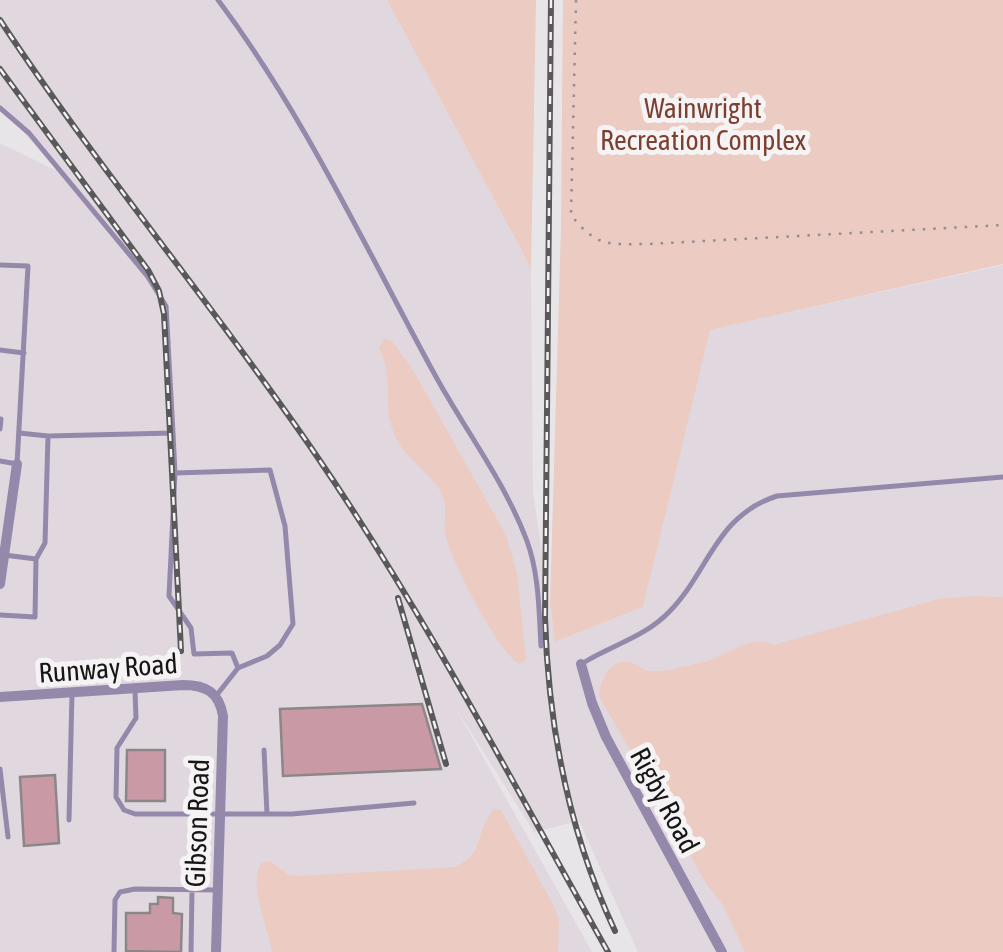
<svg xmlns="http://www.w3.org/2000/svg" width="1003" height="952" viewBox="0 0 1003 952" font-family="'Asap Condensed',sans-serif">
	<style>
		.built { fill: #e1d8df }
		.green { fill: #ebcbc2 }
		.building { fill: #c99aa5; stroke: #8b8788; stroke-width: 2.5 }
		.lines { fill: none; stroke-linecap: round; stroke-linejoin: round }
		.path { stroke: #918f91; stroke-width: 2.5; stroke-dasharray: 2.5 8; stroke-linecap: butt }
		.lane { stroke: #9589ab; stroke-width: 5 }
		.street { stroke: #9589ab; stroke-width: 10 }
		.rail-casing { stroke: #5a595a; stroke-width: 6 }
		.rail { stroke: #f6f3f5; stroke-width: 2.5; stroke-dasharray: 8; stroke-linecap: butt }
		.labels { text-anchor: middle; stroke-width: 10; stroke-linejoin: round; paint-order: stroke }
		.park-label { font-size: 28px; fill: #7c4031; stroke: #f6f3f5 }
		.street-label { font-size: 28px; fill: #171617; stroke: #f6f3f5 }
	</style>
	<rect width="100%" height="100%" fill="#e8e5e8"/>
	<!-- built -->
	<path class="built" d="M0 0H387L531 268 533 491 555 642 643 607 709 330 1003 265V952H638L579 821 534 832 455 707 592 952H0V143L57 171 0 105Z"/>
	<!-- green -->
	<path class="green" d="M387 0H536L531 268Z
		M563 0H1003V264L710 330 643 607 555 642 550 604 561 228Z
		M384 339 392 341 413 370 506 535 517 573 526 660 519 664C497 651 453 564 446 537 442 522 449 507 441 492 428 470 401 456 393 431 382 400 395 381 379 348Z
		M976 596 1003 597V952H745L723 905 707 885 599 696C599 681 612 655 632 663 641 666 643 672 654 671 669 671 685 666 700 663 725 659 749 632 773 645L939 599Z
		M494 809 501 810 555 908 559 919 558 952H272C268 926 248 887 261 863L270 861 289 875 298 876 456 867C487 851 474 831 494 809Z"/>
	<!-- building -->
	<path class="building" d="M422 704 441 769 283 776 280 709Z
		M127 750H165V801H126Z
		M55 775 59 843 24 846 20 777Z
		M158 897 173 898V913L182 914 181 952 126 951V913H150V904H158Z"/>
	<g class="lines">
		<!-- path -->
		<path class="path" d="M576 0 571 215C597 248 609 244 648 244L1003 225"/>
		<!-- lane -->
		<path class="lane" d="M218 0C304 114 366 249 435 375 465 430 505 482 527 541 539 574 539 611 541 646
			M0 108 29 133 148 277 166 306 173 433
			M0 265 28 266 17 464 0 461
			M0 350 24 353
			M0 429 1 419
			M48 436 173 433 175 473 169 596 191 628 194 654 232 653 238 668
			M175 473 270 470 285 526 293 624 280 645 267 656 238 668 216 696
			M4 555 36 559
			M0 615 35 617 36 559 45 543 48 436 19 433
			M583 663C612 645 645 637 669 612 709 572 715 516 777 496L1003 477
			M135 691 136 718 117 748 116 797 124 810 135 814H292L414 803
			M264 750 267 814
			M0 769 8 837
			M69 820 72 693
			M114 952 115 900 120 892 135 889 218 890
			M191 952 192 890"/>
		<!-- street -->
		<path class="street" d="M0 584 17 464
			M581 664 592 703 606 737 722 952
			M0 697 183 685C206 685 219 692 223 716L216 952"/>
		<!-- rail casing -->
		<g class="rail-casing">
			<path id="rail" d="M551 0 545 617C548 725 569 833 615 931
				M0 20C99 170 215 307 316 455 425 614 514 785 608 952
				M0 69 148 270 159 291 164 314 181 651
				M398 598 446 764"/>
		</g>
		<!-- rail -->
		<use href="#rail" class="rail"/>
	</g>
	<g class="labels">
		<!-- park labels -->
		<g class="park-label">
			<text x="703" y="118">Wainwright<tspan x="703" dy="32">Recreation Complex</tspan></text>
		</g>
		<!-- street labels -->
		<g class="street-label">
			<text transform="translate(108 668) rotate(-4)" y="10">Runway Road</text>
			<text transform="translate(665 800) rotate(62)" y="10">Rigby Road</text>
			<text transform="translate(197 823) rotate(-88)" y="10">Gibson Road</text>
		</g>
	</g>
</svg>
